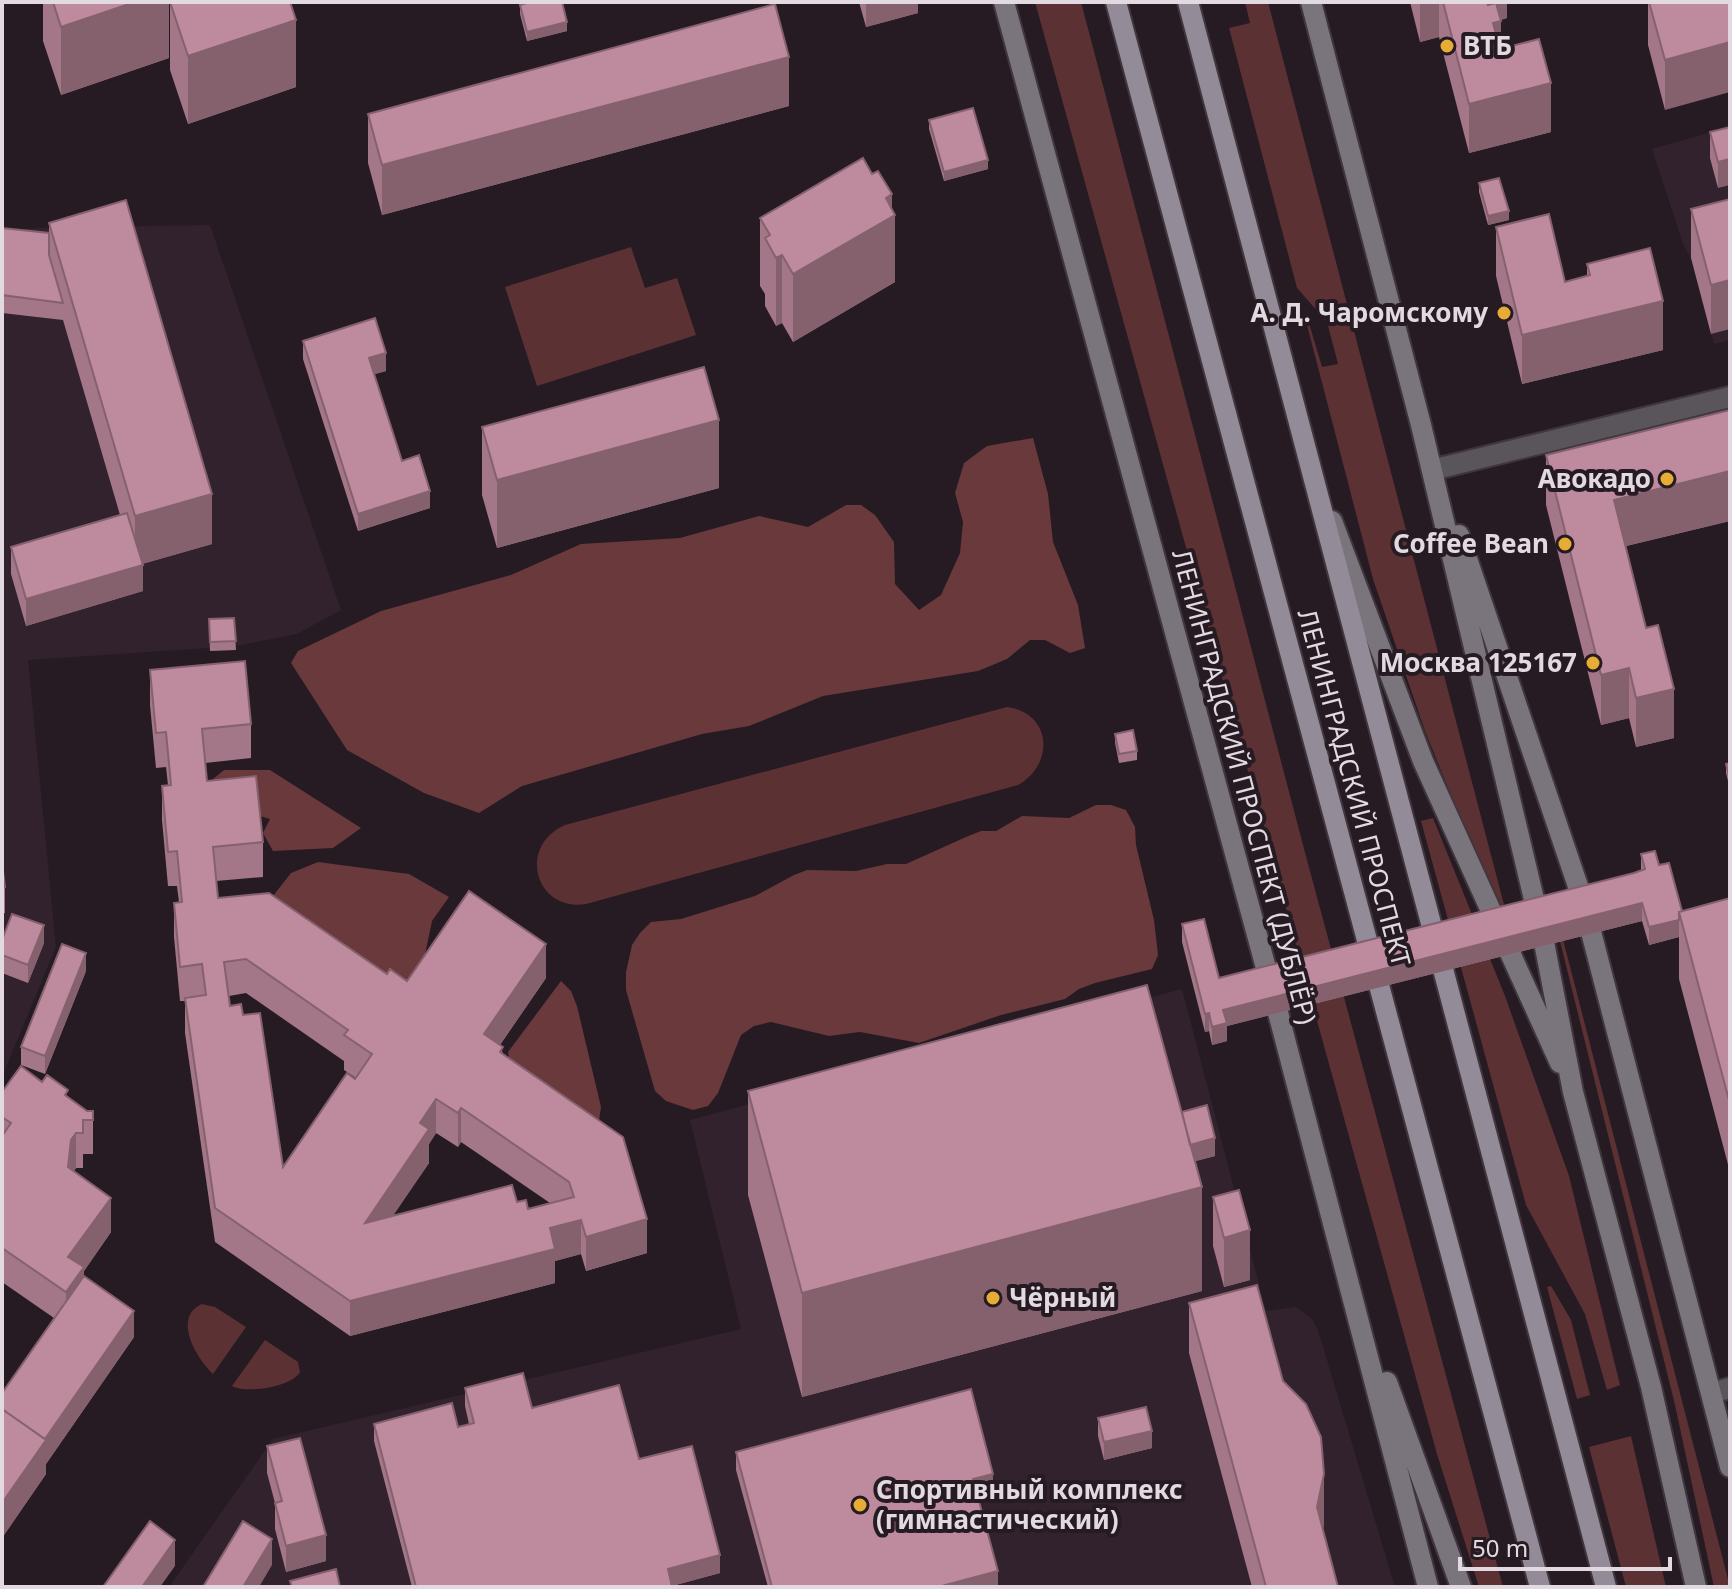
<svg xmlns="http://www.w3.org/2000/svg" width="1732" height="1589" viewBox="0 0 1732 1589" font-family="'Noto Sans',sans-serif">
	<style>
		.built { fill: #32222e }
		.green { fill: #5c3133 }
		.forest { fill: #69393c }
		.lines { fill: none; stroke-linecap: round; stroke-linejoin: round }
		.street-casing { stroke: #40363d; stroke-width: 24 }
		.secondary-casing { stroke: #40363d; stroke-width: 24 }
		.primary-casing { stroke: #40363d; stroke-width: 24 }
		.street { stroke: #59555b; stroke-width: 20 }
		.secondary { stroke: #7a747d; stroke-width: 20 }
		.primary { stroke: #938b97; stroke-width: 20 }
		.wall { fill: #a37787; fill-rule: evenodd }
		.shaded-wall { fill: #85616e }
		.building { fill: #be8a9d; stroke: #85616e; stroke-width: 2; fill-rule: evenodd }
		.poi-dot { fill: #e7ac36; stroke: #261b23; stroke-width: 3 }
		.labels { text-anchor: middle; stroke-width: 8; stroke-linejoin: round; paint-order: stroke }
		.poi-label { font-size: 26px; font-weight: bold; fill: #e2dae0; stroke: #261b23; text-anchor: end }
		.street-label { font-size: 26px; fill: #e2dae0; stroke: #261b23 }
	</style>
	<rect width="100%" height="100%" fill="#261b23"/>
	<!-- built -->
	<path class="built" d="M1730 127V340L1714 344 1691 258 1683 244 1652 149Z
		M210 225 341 610 297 634 236 646V650L210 651 209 648 28 660 56 947 2 1077V229Z
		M1182 989 1266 1311 1296 1307 1312 1319 1318 1330 1395 1587H169L273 1439 741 1329 690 1120Z"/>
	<!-- green -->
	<path class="green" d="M1035 2H1081L1307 860 1503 1587H1479L1437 1454Z
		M1245 2H1268L1508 920 1502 921 1425 731 1373 579 1306 321 1308 320 1322 367 1338 364 1327 322 1297 288 1229 28 1250 23Z
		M631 247 645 288 677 278 696 335 537 386 505 287Z
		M1007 707C1052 713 1055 764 1018 785L586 904C535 912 517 846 565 825Z
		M1433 818 1505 996 1569 1176 1620 1385 1607 1390 1585 1314 1526 1205 1421 821Z
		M1558 920 1730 1587H1714L1675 1405 1555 921Z
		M1551 1286 1571 1320 1590 1395 1577 1399 1547 1287Z
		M202 1304 215 1307 246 1327 213 1374C196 1358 172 1317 202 1304Z
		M265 1340 298 1362 300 1372C292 1387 246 1394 232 1386Z
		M1631 1436 1666 1587H1626L1589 1447Z"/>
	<!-- forest -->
	<path class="forest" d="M1033 438 1048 494 1053 542 1078 605 1085 648 1070 653 1045 640H1030L1007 659 978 671 823 696 749 726 702 734 522 786 479 813 424 793 347 750 291 663 298 651 381 611 511 575 581 544 680 538 759 516 808 527 846 505H861L875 515 894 542 895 584 919 610 941 595 960 553 963 522 955 493 964 463 987 446Z
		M224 770H270L361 828 333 848 273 851 263 833 270 819 223 805 211 794 212 780Z
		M1096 805H1111L1126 810 1135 827 1136 845 1154 920 1158 955 1152 969 1095 983 1079 989 1065 999 1001 1015 919 1043 860 1032 829 1036 771 1022 754 1026 741 1035 718 1093 708 1106 693 1110 666 1101 655 1091 626 990V972L632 945 640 933 651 922 681 919 755 896 794 875 807 870 856 871 887 864H906L966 837 981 831H996L1022 816 1069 818Z
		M318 862 409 874 449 897 432 921 423 964 407 987 367 971 273 896 291 873Z
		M561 981 571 991 577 1006 601 1107 599 1121 510 1067 508 1052Z"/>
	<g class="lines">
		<!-- street casing -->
		<g class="street-casing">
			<path id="street" d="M1436 469 1730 397
				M1711 1393 1730 1388"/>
		</g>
		<!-- secondary casing -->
		<g class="secondary-casing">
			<path id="secondary" d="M1004 2 1276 1005 1428 1587
				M1311 2 1421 425 1543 937 1573 1092 1651 1387 1696 1587
				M1332 521 1423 761 1560 1063
				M1459 535 1583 901 1730 1467
				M1387 1382 1461 1587"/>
		</g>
		<!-- primary casing -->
		<g class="primary-casing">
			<path id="primary" d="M1116 2 1540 1587
				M1188 2 1606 1587"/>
		</g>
		<!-- street -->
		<use href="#street" class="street"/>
		<!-- secondary -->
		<use href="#secondary" class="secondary"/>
		<!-- primary -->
		<use href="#primary" class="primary"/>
	</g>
	<!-- wall -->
	<path class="wall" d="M43 2H169V58L61 95 43 41Z
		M170 2 296 87 188 124 170 70Z
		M859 2H918V13L866 27Z
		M1410 2H1507V18L1501 20V48L1551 132 1469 153 1439 37 1420 42Z
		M1648 2H1730L1665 110 1648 45Z
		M520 5 567 31 527 41 520 14Z
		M789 106 382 215 368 163V114Z
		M929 120 988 169 944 181 929 129Z
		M1730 127 1718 188 1710 158V132Z
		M872 174 892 208 895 282 793 342 782 323 776 326 765 306V294L760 286V218Z
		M1479 183 1509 220 1488 225 1479 192Z
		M1730 199 1711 334 1691 258V209Z
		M49 223 212 544 142 564 143 591 26 626 11 574V547L120 515 63 320 2 313V228L49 233Z
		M1496 227 1565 282 1587 276V264L1663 350 1522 384 1496 276Z
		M303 341 386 371 374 374 402 461 430 508 358 531 303 359Z
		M1730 410V521L1626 546 1674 738 1636 747 1629 718 1601 725 1546 505V455Z
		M482 427 719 488 497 548 482 495Z
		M234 618 236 650 210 651 209 619Z
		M150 670 251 724V758L205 763 207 781 263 842V877L216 881 218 898 387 974 407 981 546 978 500 1045 503 1054 647 1253 586 1271 581 1254 555 1261V1283L350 1336 215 1242 185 1033V1001H180L174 937V903L179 902 177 886H168L162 820V786L168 785 166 767 156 768 150 705ZM246 993 344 1061V1070L356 1078 283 1167 230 1006 229 996ZM436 1133 458 1147 461 1142 550 1203 528 1209 517 1202 393 1215 429 1163V1144Z
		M1115 734 1137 751V760L1119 763 1115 743Z
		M1730 763V789L1726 773V764Z
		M1641 854 1659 865 1682 911 1730 898V1172L1679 979V937L1649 945 1642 921 1227 1026V1041L1212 1045 1209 1031 1205 1032 1182 942V924L1219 978 1641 871Z
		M2 863 5 887V913L2 914Z
		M2 940 44 943 28 983 2 973Z
		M86 971 45 1074 21 1065V1047Z
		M42 1082 87 1111H93V1154H83V1168H76L74 1171 111 1232 84 1271V1276L134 1337 46 1464V1474L2 1538V1393L54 1318 2 1282V1092Z
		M748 1091 1182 1112 1215 1156 1195 1161 1202 1291 802 1397 748 1195Z
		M1213 1197 1250 1280 1224 1287 1213 1246Z
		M1189 1303 1283 1381 1324 1523 1323 1530 1338 1587H1252L1189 1353Z
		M465 1388 532 1408 639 1459 720 1573 672 1586V1587H412L374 1441V1424L458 1427 469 1424 465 1406Z
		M1098 1418 1152 1448 1104 1460 1098 1436Z
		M267 1446 326 1561 286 1572 275 1529V1503L267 1473Z
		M736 1452 993 1491 978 1496 998 1587H768L736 1470Z"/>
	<!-- shaded-wall -->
	<path class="shaded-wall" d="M135 2H169V58L61 95V27Z
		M866 2H918V13L866 27Z
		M1420 2H1439V37L1420 42Z
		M1481 2H1507V18L1481 25Z
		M296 20V87L188 124V56Z
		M1501 21V71L1493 23Z
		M567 22V31L527 41V32Z
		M1730 42V92L1665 110V60Z
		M789 57V106L382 215V165Z
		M1551 83V132L1469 153V104Z
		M1730 159V185L1718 188V162Z
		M988 160V169L944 181V172Z
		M892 194V217L895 215V282L793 342V274Z
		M1509 211V220L1488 225V216Z
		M782 255V323L776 326V258Z
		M1730 280V329L1711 334V285Z
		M1663 301V350L1522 384V335Z
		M386 353V371L369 376V358Z
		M719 420V488L497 548V480Z
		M1730 471V521L1614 549V500Z
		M430 491V508L358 531V514Z
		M212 494V544L135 566V516Z
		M143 565V591L26 626V599Z
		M1629 668V718L1601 725V675Z
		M1674 689V738L1636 747V698Z
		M1642 903V921L1227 1026V1041L1212 1045V1027L1223 1010Z
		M1679 920V937L1649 945V927Z
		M44 925V943L28 983V965Z
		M546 944V978L484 1068V1034Z
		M86 953V971L45 1074V1056Z
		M1209 1013V1031L1205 1032V1014Z
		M436 1099V1133L429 1144V1163L365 1257V1223L420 1123Z
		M461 1108V1142L458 1147V1113Z
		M76 1133V1168L71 1175 68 1167 71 1140Z
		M1215 1138V1156L1189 1163V1145Z
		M1202 1187V1291L802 1397V1293Z
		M111 1198V1232L84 1271V1302L66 1326V1292L68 1257Z
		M647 1219V1253L586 1271V1237Z
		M581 1220V1254L555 1261V1283L350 1336V1301L550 1228Z
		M1250 1230V1280L1224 1287V1238Z
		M134 1311V1337L46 1464V1474L2 1538V1503Z
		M3 1314V1340L2 1342V1315Z
		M1152 1431V1448L1104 1460V1442Z
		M993 1474V1491L973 1497V1479Z
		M1324 1474V1523L1317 1556V1507Z
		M326 1535V1561L286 1572V1546Z
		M272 1539V1565L259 1587H243Z
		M175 1540V1566L160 1587H142Z
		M720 1555V1573L668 1587V1569Z
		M998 1571V1587H938Z"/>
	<!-- building -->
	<path class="building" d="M53 2H135L61 27Z
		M170 2H290L296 20 188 56Z
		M530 2H562L567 22 527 32 520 5Z
		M1443 2H1487L1488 5 1496 3 1501 21 1493 23 1500 49 1539 39 1551 83 1469 104Z
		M1649 2H1730V42L1665 60Z
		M775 4 789 57 382 165 368 114Z
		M973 108 988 160 944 172 929 120Z
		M1730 127V159L1718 162 1710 132Z
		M863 158 872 174 878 171 892 194 886 198 895 215 793 274 782 255 776 258 765 238 770 235 760 218Z
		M1499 178 1509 211 1488 216 1479 183Z
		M1730 199V280L1711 285 1691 209Z
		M126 200 212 494 135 516 49 223Z
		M1549 214 1565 282 1590 275 1587 264 1650 248 1663 301 1522 335 1496 227Z
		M2 228 49 233V255L63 303 2 295Z
		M375 318 386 353 369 358 402 461 419 455 430 491 358 514 303 341Z
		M704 367 719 420 497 480 482 427Z
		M1730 410V471L1614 500 1646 628 1658 625 1674 689 1636 698 1629 668 1601 675 1546 455Z
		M127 513 143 565 26 599 11 547Z
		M234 618 236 641 210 642 209 619Z
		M245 661 251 724 202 729 207 781 256 776 263 842 213 847 218 898 269 893 387 974 390 969 407 981 469 891 546 944 484 1034 503 1047 500 1052 623 1137 647 1219 586 1237 581 1220 550 1228 555 1249 350 1301 215 1208 185 998 206 995 202 964 180 967 174 903 182 902 177 851 168 852 162 786 171 785 166 732 156 733 150 670ZM246 959 348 1030 344 1035 372 1054 355 1079 347 1073 283 1167 260 1013 243 1015 241 1004 230 1006 224 962ZM436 1099 458 1113 461 1108 569 1182 574 1197 528 1209 526 1200 517 1202 512 1185 365 1223 429 1129 420 1123Z
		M1133 730 1137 751 1119 754 1115 734Z
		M1730 763V780L1726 764Z
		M1655 851 1659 865 1669 863 1682 911 1679 912V920L1649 927 1642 903 1223 1010 1227 1023 1212 1027 1209 1013 1205 1014 1182 924 1204 919 1219 978 1634 873 1645 869 1641 854Z
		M2 863 5 887 2 888Z
		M1730 898V1104L1679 912Z
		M12 914 44 925 28 965 2 955V940Z
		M62 944 86 953 45 1056 21 1047Z
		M1147 985 1202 1187 802 1293 748 1091Z
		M21 1066 42 1082 47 1075 68 1090 65 1095 87 1111H93V1120H83V1133H76L71 1140 68 1167 111 1198 68 1257 84 1267 66 1292 2 1248V1136L11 1123 2 1117V1092Z
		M1207 1105 1215 1138 1190 1145 1182 1112Z
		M1239 1190 1250 1230 1224 1238 1213 1197Z
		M84 1276 134 1311 45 1439 2 1409V1393Z
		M1257 1285 1283 1381 1306 1404 1321 1437 1324 1474 1317 1507 1338 1587H1266L1189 1303Z
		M523 1373 532 1408 619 1385 639 1459 692 1446 720 1555 668 1569 672 1587H416L374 1424 452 1403 458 1427 474 1423 465 1388Z
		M971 1389 993 1474 973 1479 998 1571 938 1587H772L736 1452Z
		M1146 1407 1152 1431 1104 1442 1098 1418Z
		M2 1409 46 1440 2 1503Z
		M300 1438 326 1535 286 1546 275 1503 282 1501 267 1446Z
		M150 1521 175 1540 142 1587H103Z
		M243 1521 272 1539 243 1587H203Z
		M336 1569 340 1587H292L290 1581Z"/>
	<!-- markers -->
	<g class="poi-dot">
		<circle cx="1447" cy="46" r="8"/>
		<circle cx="1504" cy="313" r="8"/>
		<circle cx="1667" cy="479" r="8"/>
		<circle cx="1565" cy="544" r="8"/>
		<circle cx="1593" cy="663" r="8"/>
		<circle cx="993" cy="1298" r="8"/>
		<circle cx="860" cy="1505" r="8"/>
	</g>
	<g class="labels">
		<!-- poi labels -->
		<g class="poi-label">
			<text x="1463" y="55" text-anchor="start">ВТБ</text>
			<text x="1488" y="322">А. Д. Чаромскому</text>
			<text x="1651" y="488">Авокадо</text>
			<text x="1549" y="553">Coffee Bean</text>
			<text x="1577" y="672">Москва 125167</text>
			<text x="1009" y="1307" text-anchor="start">Чёрный</text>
			<text x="876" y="1499" text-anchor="start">Спортивный комплекс<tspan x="876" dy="30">(гимнастический)</tspan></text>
		</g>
		<!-- street labels -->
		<g class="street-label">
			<text transform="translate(1244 787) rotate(75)" y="9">ЛЕНИНГРАДСКИЙ ПРОСПЕКТ (ДУБЛЁР)</text>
			<text transform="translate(1354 788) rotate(75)" y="9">ЛЕНИНГРАДСКИЙ ПРОСПЕКТ</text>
		</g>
	</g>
	<!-- border -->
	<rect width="1732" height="1589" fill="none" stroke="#e2dae0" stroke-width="8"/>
	<!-- scale -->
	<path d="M1460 1557v12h210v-12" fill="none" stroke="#e2dae0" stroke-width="4"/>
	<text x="1472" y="1557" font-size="24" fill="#e2dae0" stroke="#261b23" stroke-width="6" paint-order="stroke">50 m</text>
</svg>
